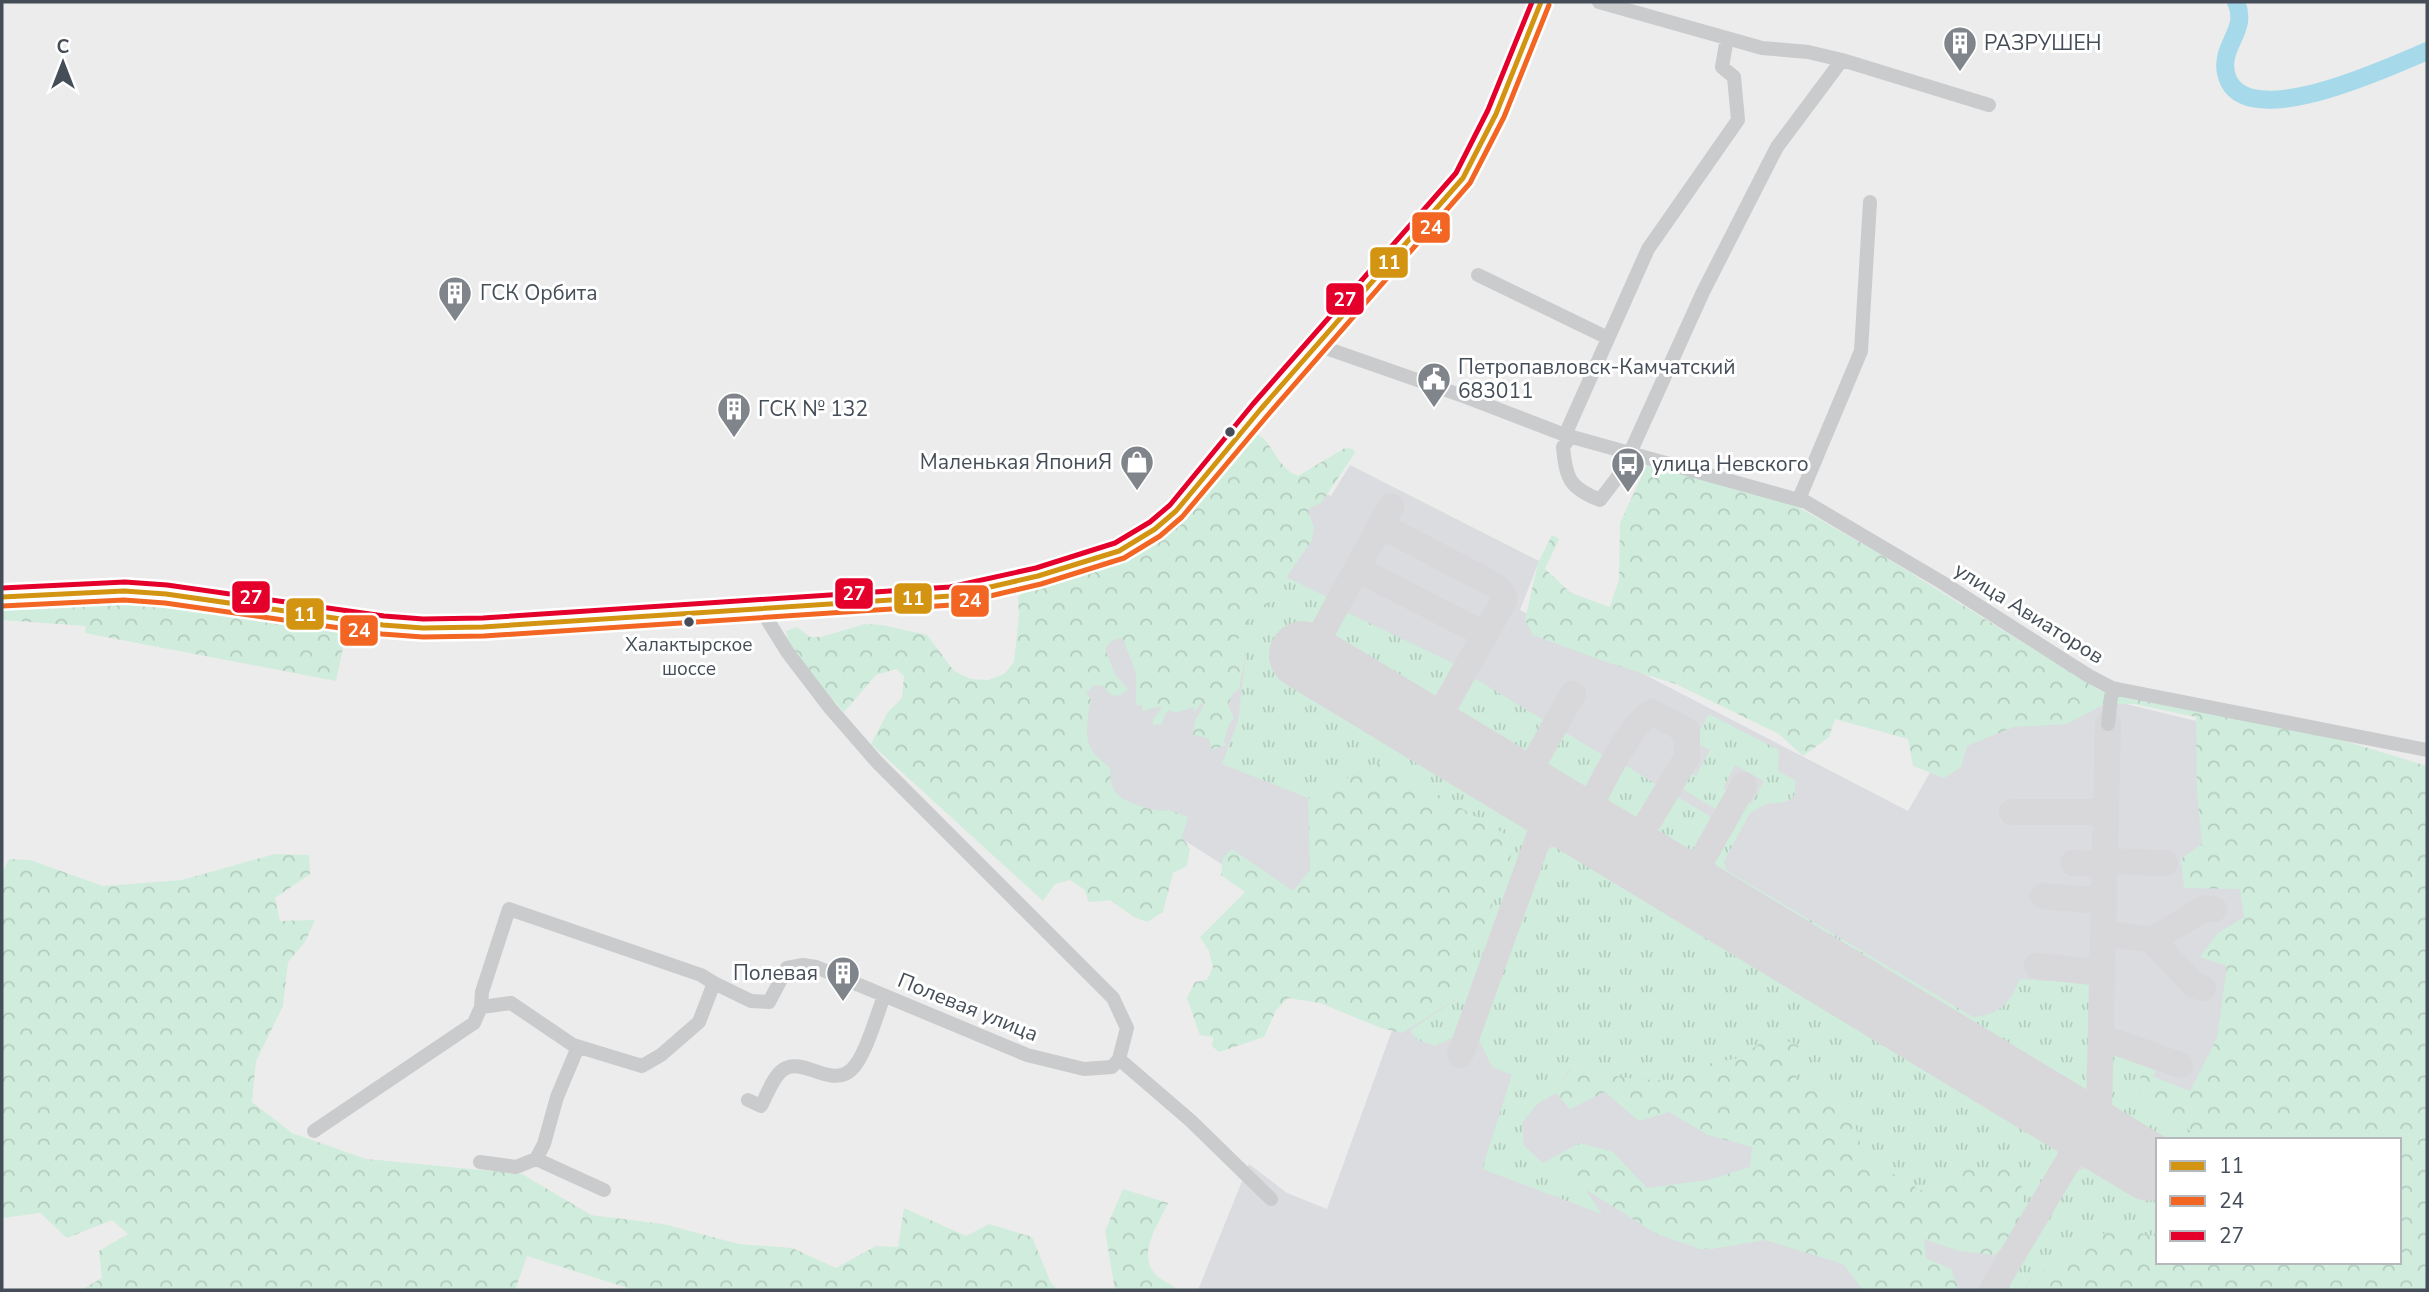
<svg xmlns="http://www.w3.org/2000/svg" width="2429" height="1292" viewBox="0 0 2429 1292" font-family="'Nunito Sans',sans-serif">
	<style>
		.airport { fill: #dadcdf }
		.grass { fill: url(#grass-tufts) }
		.forest { fill: url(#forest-crowns) }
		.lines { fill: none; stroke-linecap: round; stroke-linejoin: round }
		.river { stroke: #a6d9ea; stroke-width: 18 }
		.taxiway { stroke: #d8d8da; stroke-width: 26 }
		.runway { stroke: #d8d8da; stroke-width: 68 }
		.minor { stroke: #c9cbcd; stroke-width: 14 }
		.bus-1-casing { stroke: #fff; stroke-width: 10 }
		.bus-2-casing { stroke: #fff; stroke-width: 10 }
		.bus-3-casing { stroke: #fff; stroke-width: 10 }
		.bus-1 { stroke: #d39412; stroke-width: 5 }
		.bus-2 { stroke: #f26522; stroke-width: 5 }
		.bus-3 { stroke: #e4002b; stroke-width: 5 }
		.bus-dot { fill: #454e58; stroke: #fff; stroke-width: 2.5 }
		.labels { text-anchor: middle; stroke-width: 6; stroke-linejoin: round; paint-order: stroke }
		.bus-label { font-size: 19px; fill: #454e58; stroke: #fff }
		.poi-label { font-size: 21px; fill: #454e58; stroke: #fff; text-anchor: start }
		.street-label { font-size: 21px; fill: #454e58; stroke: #fff }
		.line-badge { stroke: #fff; stroke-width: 2.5 }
		.badge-label { font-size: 19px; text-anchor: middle; font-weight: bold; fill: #fff }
	</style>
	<defs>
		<pattern id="grass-tufts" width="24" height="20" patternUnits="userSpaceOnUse" patternTransform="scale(1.75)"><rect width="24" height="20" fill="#d0ecdc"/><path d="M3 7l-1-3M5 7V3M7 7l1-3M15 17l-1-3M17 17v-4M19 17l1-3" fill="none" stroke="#b4ccbf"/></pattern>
		<pattern id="forest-crowns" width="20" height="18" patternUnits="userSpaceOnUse" patternTransform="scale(1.75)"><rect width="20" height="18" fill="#d0ecdc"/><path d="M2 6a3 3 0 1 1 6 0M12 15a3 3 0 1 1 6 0" fill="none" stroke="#b4ccbf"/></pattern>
	</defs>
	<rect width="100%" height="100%" fill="#edecec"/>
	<!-- airport -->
	<path class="airport" d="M1350 465 1539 561 1520 610 1908 811 2003 645 2089 695 2221 727 2259 770 2230 1140H2158V1262L2301 1290H1198L1249 1164 1287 1193 1327 1209 1418 959 1311 921 1022 737 1164 545 1302 484 1331 496Z"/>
	<!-- grass -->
	<path class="grass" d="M1286 577 1333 600 1292 675 1529 818 1532 839 1460 1034 1435 1046 1416 1039 1410 1030 1457 999 1381 761 1308 798 1222 764 1238 721 1246 653 1233 646 1259 603 1266 606Z
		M1344 611 1461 667 1437 708 1325 641Z
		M1474 678 1547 722 1523 761 1450 717Z
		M1709 714 1779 750 1778 771 1795 780V792L1793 798 1785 802 1766 804 1750 813 1724 861 1726 870 1973 1017C2000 1015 2010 1003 2020 979L2048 981 2061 976 2090 979 2097 990 2095 1025 2088 1030V1041L2094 1051 2091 1090 2083 1099 1704 871 1705 865 1737 808 1741 804 1752 803 1764 781 1735 765 1723 788 1731 793 1720 812 1678 786 1686 771 1696 776 1710 750 1694 742Z
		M1563 731 1609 759 1585 798 1539 770Z
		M1624 764 1663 789 1637 831 1597 807Z
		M1673 794 1718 821 1692 864 1647 837Z
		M1556 846H1570L2051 1135 2059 1156 2023 1212V1189L1962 1170 1924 1192 1864 1157 1848 1100 1796 1082 1769 1037 1739 1058 1703 1065 1672 1081 1634 1079 1569 1069 1556 1093 1537 1104 1522 1123 1524 1146 1543 1163 1583 1186 1602 1214 1482 1169 1512 1075 1492 1067 1478 1038 1540 857 1549 849Z
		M2115 1047 2159 1064 2153 1077 2141 1072 2139 1100 2196 1134 2198 1140H2158V1145L2106 1114V1055Z
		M2158 1161V1237L2033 1276 2024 1290H2005L2075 1172 2096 1165 2141 1189Z"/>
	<!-- forest -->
	<path class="forest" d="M1254 433C1272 438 1276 468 1298 476L1345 448 1353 449 1355 453 1321 503 1310 508 1308 512 1314 527 1312 540 1266 607 1259 603 1234 646 1246 653 1239 689 1232 695 1228 705 1234 718 1229 724 1224 742 1226 745 1212 750 1209 739 1197 735 1192 736 1196 719 1204 705 1202 702 1195 712 1193 707 1176 713 1170 710 1165 714 1162 724 1153 725V720L1161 709V706L1142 711V705H1136V673L1123 639 1120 638 1110 642 1105 649 1115 674 1128 689C1120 699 1109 698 1104 686L1094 685 1086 693 1092 701 1089 706C1087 737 1081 746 1110 768 1111 777 1110 787 1117 794 1126 803 1158 814 1169 810L1188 817 1182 837 1190 849 1187 866 1173 873 1163 912 1147 922 1134 917 1110 900 1093 902 1088 901 1085 890 1070 880 1055 884 1043 901 871 744 888 712 902 698 904 676 896 669 876 675 844 712C827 693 789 656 786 631L797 627 810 637H821L865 624 882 625 927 635 954 671 971 679 988 680 1004 674 1014 662 1019 615 1018 597 1024 592 1103 569 1157 539 1173 526 1246 438Z
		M1650 458 1796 506 1877 552 2099 690 2335 738 2427 766V1290H2024L2033 1277 2114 1227 2158 1237V1262H2399V1140H2198L2196 1134 2139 1100 2141 1072 2190 1091 2217 1038 2227 966 2200 957 2218 933 2244 917 2240 889 2184 888 2181 859 2202 844 2197 791 2196 717 2134 704H2104L2067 724 2014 727 1967 746 1961 767 1944 778 1913 766 1908 739 1835 719 1829 737 1803 756 1779 734 1676 684 1606 662 1533 635 1525 620 1538 563 1552 535 1559 539 1545 569 1571 593 1610 607 1619 579 1620 523Z
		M124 597 171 599 347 629 336 681 85 633 86 626 2 620V603Z
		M1381 761 1517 841 1456 999 1402 1033 1381 1028 1320 1003 1288 998 1276 1010 1264 1037 1219 1052 1212 1046 1213 1037 1200 1035 1187 998 1195 982 1207 980 1213 968 1209 951 1200 937 1245 892 1221 875 1223 858 1232 849 1293 891 1310 870 1308 798Z
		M275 854 309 855 310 874 275 898 280 921 315 920 305 942 288 962 283 1006 256 1061 252 1102 292 1133 366 1159 522 1174 591 1215 663 1224 739 1244 792 1248 836 1268 876 1246 898 1247 904 1208 966 1236 989 1224 1032 1237 1051 1283 1058 1290H634L527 1256 515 1290H81L102 1278 99 1251 128 1234 112 1220 67 1238 40 1213 2 1218V873L9 859 30 860 103 886 182 880Z
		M1769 1037 1798 1044 1796 1082 1848 1100 1864 1157 1924 1192 1962 1170 2010 1167 2023 1189 2024 1230 1994 1255 1959 1251 1924 1239 1926 1258 1951 1269 1959 1290H1863L1843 1264 1765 1240 1712 1249H1700L1657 1234 1543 1163 1580 1143 1613 1152 1647 1188 1708 1180 1750 1167 1752 1147 1708 1135 1669 1112 1639 1121 1605 1092 1570 1109 1556 1093 1570 1069 1634 1079 1672 1081 1703 1065 1739 1058Z
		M1123 1189 1168 1203C1159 1223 1136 1255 1156 1275 1162 1281 1173 1285 1179 1290H1115L1105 1231Z"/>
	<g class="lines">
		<!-- river -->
		<path class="river" d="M2236 2C2249 30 2220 45 2226 73 2240 138 2391 66 2427 51"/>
		<!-- taxiway -->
		<path class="taxiway" d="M1380 525 1496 586 1504 595V601L1430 732
			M1357 569 1478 631 1483 640
			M1308 658 1391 506
			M1520 787 1573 694
			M2012 812H2106
			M1580 824C1595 799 1628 724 1652 712L1687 731V757L1629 854
			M2104 861 2165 863
			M2073 863 2104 864
			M1686 888 1744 785
			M2043 896 2103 901
			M2103 933 2152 940 2195 986 2203 988
			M2152 940 2205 908 2214 909
			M2037 966 2102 973
			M2101 1037 2180 1065
			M1460 1055 1550 806
			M1992 1290 2099 1109 2108 724"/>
		<!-- runway -->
		<path class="runway" d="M1303 655 2149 1167"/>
		<!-- minor -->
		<path class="minor" d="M1599 2 1762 48 1808 52 1842 60 1989 105
			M1478 275 1608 338
			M1317 345 1466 397 1565 435 1806 502 1943 583 2089 676 2112 688 2427 750
			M1565 435 1648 249 1738 120 1734 77 1722 67 1727 38
			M1571 436 1563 447C1566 478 1569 488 1600 500L1626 466 1630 453 1703 292 1777 147 1842 60
			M1799 499 1861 351 1870 202
			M2 597 124 591 166 594 383 625 423 628 483 627 951 596 1038 576 1119 551 1155 529 1176 511 1260 410 1463 178C1496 122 1518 62 1541 2
			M760 608 788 653 830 708 877 762 1113 998 1127 1028 1119 1059 1191 1121 1271 1199
			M2108 724 2112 688
			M481 1007 482 992 509 909 701 975 714 983
			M578 1047 557 1097 544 1144 536 1159 604 1190
			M748 1100 761 1106C767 1095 773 1076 784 1069 803 1057 831 1088 851 1070 865 1058 877 1014 884 996
			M314 1131 474 1023 481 1007 511 1003 573 1045 642 1066 661 1055 699 1022 714 983 751 1001 769 1002 787 968 803 965 816 967 1027 1055 1084 1069 1112 1067 1119 1059
			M480 1162 516 1167 536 1159"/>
		<!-- bus-1 casing -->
		<g class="bus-1-casing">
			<path id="bus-1" d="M2 597 124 591 166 594 383 625 423 628 483 627 951 596 1038 576 1119 551 1155 529 1176 511 1260 410 1463 178 1496 114 1541 2"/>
		</g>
		<!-- bus-2 casing -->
		<g class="bus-2-casing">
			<path id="bus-2" d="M2 606 124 600 165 603 382 634 423 637 484 636 952 605 1041 584 1124 558 1160 536 1182 517 1267 416 1470 183 1504 117 1549 5"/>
		</g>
		<!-- bus-3 casing -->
		<g class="bus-3-casing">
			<path id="bus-3" d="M2 588 125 582 167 585 384 616 423 619 483 618 950 587 1036 568 1115 543 1150 522 1170 505 1253 404 1456 173 1488 110 1532 2"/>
		</g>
		<!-- bus-1 -->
		<use href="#bus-1" class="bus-1"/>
		<!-- bus-2 -->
		<use href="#bus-2" class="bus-2"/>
		<!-- bus-3 -->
		<use href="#bus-3" class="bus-3"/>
	</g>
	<!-- icons -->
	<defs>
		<g id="building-pin" transform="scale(1.75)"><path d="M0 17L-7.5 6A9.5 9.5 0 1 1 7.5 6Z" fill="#80858c" stroke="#fff"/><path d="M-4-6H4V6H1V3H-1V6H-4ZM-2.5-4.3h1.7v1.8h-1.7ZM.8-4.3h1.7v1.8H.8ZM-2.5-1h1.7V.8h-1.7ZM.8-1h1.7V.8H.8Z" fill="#fff"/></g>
		<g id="civic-pin" transform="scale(1.75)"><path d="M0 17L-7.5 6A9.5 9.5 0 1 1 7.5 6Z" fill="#80858c" stroke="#fff"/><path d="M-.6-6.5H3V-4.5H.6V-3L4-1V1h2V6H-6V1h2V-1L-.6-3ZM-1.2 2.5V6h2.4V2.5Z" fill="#fff"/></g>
		<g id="shop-pin" transform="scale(1.75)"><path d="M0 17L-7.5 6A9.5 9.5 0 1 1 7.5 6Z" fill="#80858c" stroke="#fff"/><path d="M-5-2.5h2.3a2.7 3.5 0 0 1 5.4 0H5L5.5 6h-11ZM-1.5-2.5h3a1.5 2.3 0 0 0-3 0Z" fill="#fff"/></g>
		<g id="bus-pin" transform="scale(1.75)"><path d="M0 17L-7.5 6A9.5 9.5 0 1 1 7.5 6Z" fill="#80858c" stroke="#fff"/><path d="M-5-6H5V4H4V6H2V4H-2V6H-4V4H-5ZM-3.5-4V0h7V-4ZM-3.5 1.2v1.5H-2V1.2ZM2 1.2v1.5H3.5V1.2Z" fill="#fff"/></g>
	</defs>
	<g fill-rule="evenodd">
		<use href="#building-pin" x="1960" y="43"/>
		<use href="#building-pin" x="455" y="293"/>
		<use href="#civic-pin" x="1434" y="379"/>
		<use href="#building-pin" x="734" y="409"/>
		<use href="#shop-pin" x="1137" y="462"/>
		<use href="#bus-pin" x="1628" y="464"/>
		<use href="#building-pin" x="843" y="973"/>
	</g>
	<!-- markers -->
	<g class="bus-dot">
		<circle cx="1230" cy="432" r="6"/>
		<circle cx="689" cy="622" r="6"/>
	</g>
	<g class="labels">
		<!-- bus labels -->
		<g class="bus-label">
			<text x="689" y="651">Халактырское<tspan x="689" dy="24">шоссе</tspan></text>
		</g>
		<!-- poi labels -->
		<g class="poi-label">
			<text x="1984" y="50">РАЗРУШЕН</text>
			<text x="480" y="300">ГСК Орбита</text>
			<text x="1458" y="374">Петропавловск-Камчатский<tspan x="1458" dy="24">683011</tspan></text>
			<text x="758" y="416">ГСК № 132</text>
			<text x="1112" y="469" text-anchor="end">Маленькая ЯпониЯ</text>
			<text x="1652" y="471">улица Невского</text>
			<text x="818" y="980" text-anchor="end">Полевая</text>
		</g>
		<!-- street labels -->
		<g class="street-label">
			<text transform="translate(2029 613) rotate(32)" y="7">улица Авиаторов</text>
			<text transform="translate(968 1007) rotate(22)" y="7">Полевая улица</text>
		</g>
	</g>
	<g class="line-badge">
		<rect x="1411" y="211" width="40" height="33" rx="7" fill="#f26522"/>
		<rect x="1369" y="246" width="40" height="33" rx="7" fill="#d39412"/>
		<rect x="1325" y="282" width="40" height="34" rx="7" fill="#e4002b"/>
		<rect x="834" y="577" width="40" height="33" rx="7" fill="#e4002b"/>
		<rect x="231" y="580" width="40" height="34" rx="7" fill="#e4002b"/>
		<rect x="893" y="582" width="40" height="33" rx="7" fill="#d39412"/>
		<rect x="950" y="584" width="40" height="34" rx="7" fill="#f26522"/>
		<rect x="285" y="597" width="40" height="34" rx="7" fill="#d39412"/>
		<rect x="339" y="614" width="40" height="33" rx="7" fill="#f26522"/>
	</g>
	<g class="badge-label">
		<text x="1431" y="234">24</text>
		<text x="1389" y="269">11</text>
		<text x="1345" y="306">27</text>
		<text x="854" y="600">27</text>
		<text x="251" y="604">27</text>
		<text x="913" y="605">11</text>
		<text x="970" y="607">24</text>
		<text x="305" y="621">11</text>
		<text x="359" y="637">24</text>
	</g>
	<!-- border -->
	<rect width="2429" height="1292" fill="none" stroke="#454e58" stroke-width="7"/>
	<!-- legend -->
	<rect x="2156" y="1138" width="245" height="126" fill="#ffffff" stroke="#b5b8bc" stroke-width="2"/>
	<rect x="2170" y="1161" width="35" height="10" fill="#d39412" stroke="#b5b8bc" stroke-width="2"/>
	<text x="2219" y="1173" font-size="21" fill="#454e58">11</text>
	<rect x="2170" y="1196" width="35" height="10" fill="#f26522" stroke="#b5b8bc" stroke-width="2"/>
	<text x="2219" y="1208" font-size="21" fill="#454e58">24</text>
	<rect x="2170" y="1231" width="35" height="10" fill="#e4002b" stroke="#b5b8bc" stroke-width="2"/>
	<text x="2219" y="1243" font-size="21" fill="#454e58">27</text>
	<!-- north arrow -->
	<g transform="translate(63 63)" stroke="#ffffff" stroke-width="5" paint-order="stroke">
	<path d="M0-5L12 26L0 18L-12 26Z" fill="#454e58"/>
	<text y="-10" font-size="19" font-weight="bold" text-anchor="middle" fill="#454e58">С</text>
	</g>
</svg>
